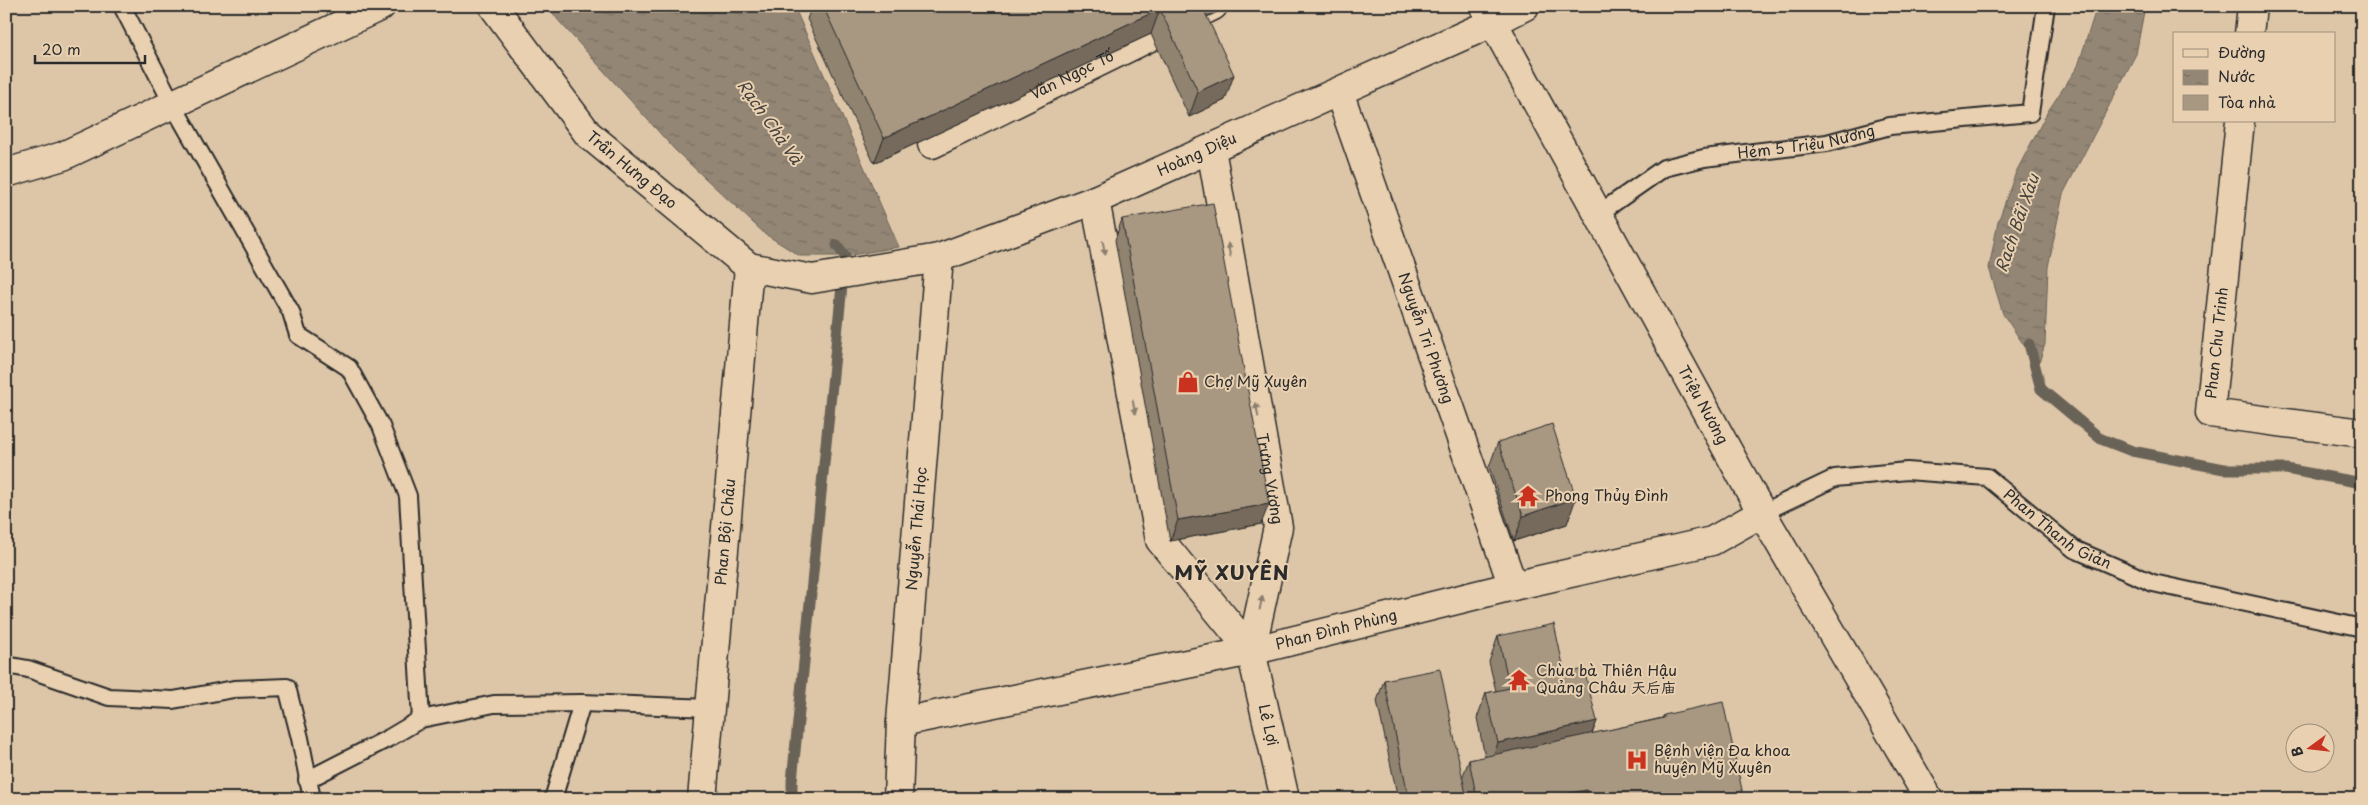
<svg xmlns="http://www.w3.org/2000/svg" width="2368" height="805" viewBox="0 0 2368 805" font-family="'Playpen Sans','LXGW WenKai TC',sans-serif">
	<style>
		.water { fill: url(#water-ripples); stroke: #696257 }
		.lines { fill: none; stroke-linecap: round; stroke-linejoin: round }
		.stream { stroke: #696257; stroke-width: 11 }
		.service-casing { stroke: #2b2b2b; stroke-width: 20 }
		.minor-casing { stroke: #2b2b2b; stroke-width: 31 }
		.tertiary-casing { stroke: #2b2b2b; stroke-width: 31 }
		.secondary-casing { stroke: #2b2b2b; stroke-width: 31 }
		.service { stroke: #e8d0b0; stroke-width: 16 }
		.minor { stroke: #e8d0b0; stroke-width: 28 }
		.tertiary { stroke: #e8d0b0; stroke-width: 28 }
		.secondary { stroke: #e8d0b0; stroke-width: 28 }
		.wall { fill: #908370; stroke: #2b2b2b }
		.shaded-wall { fill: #766a5b; stroke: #2b2b2b }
		.building { fill: #a89882; stroke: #2b2b2b }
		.oneway { fill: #8a7e6e }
		.labels { text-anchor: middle; stroke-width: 4; stroke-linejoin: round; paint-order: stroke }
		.street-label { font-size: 15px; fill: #2b2b2b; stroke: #e8d0b0 }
		.poi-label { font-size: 15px; fill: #2b2b2b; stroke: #e8d0b0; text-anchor: start }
		.water-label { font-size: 16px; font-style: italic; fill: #45423e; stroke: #e8d0b0 }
		.district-label { font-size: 20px; font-weight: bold; letter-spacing: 1px; fill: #2b2b2b; stroke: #e8d0b0 }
	</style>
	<defs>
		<pattern id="water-ripples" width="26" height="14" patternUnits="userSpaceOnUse" patternTransform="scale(1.25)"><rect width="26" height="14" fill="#938675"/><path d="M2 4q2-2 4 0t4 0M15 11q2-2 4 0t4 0" fill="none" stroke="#786e60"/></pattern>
	</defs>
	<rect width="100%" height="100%" fill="#ddc6a8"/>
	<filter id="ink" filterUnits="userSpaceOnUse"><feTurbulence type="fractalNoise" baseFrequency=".02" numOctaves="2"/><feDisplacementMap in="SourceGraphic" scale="10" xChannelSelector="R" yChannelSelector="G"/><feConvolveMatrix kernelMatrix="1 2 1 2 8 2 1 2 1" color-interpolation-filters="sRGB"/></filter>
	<g filter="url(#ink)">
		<!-- water -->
		<path class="water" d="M548 6H794L899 247 845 256H800L765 234 675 150 558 20Z
			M2097 6H2145L2136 54 2063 194 2048 267 2045 344 2038 366 2003 314 1989 268 1998 222 2016 172 2048 111 2078 66Z"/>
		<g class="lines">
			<!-- stream -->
			<path class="stream" d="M2029 344 2041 389 2101 439 2132 451 2224 469H2286L2362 483
				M792 799V781L845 256 837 245"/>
			<!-- service casing -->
			<g class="service-casing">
				<g id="service">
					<path d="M122 6 173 105 291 312 298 335 349 368 381 426 408 496 421 719"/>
					<path id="s1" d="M1598 214 1664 168 1704 158 1827 143 1890 126 2030 113 2046 6"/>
					<path id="s2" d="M1762 513 1835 478 1907 471 1987 477 2074 549 2153 583 2362 628"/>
					<path d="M6 665 28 669 109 697 173 700 234 689 287 687 300 738 312 799"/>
					<path d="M307 780 389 738 421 719 494 704 582 703 710 708"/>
					<path d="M553 799 582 703"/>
				</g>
			</g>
			<!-- minor casing -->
			<g class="minor-casing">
				<g id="minor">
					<path d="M1492 23 1525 6"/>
					<path d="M2249 34 2252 6"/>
					<path id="s3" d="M1339 92 1513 586"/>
					<path d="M2240 121 2210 413 2362 433"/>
					<path id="s4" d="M932 144 1213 6"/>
					<path id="s5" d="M1211 149 1278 527 1251 651"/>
					<path d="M6 173 63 156 381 6"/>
					<path d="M1095 200 1160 540 1251 651"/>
					<path id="s6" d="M901 722 1251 651 1513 586 1712 541 1762 513"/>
					<path id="s7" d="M702 799 749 267"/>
					<path id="s8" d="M898 799 901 722 939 258"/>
				</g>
			</g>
			<!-- tertiary casing -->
			<g class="tertiary-casing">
				<g id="tertiary">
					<path id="s9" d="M493 6 588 134 749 267 812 279 939 258 1095 200 1492 23"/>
					<path id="s10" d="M1251 651 1285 799"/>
				</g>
			</g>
			<!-- secondary casing -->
			<g class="secondary-casing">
				<g id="secondary">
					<path id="s11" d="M1484 6 1762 513 1929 799"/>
				</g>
			</g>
			<!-- service -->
			<use href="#service" class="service"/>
			<!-- minor -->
			<use href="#minor" class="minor"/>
			<!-- tertiary -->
			<use href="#tertiary" class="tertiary"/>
			<!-- secondary -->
			<use href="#secondary" class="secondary"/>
		</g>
		<!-- wall -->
		<path class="wall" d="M812 6H1230L1207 17 1225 100 1189 117 1151 34 874 163 807 19Z
			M1122 219 1261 524 1170 541 1115 240Z
			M1498 442 1567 524 1514 541 1489 467Z
			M1498 636 1565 674 1597 721 1592 734 1662 718 1664 715 1744 799H1398L1377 701 1384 680 1462 778 1469 760 1485 757 1477 718 1486 693 1496 691 1489 662Z"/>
		<!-- shaded-wall -->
		<path class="shaded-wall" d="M1196 6H1230L1189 25Z
			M1160 9 1151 34 874 163 884 138Z
			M1234 75 1225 100 1189 117 1198 92Z
			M1576 498 1567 524 1514 541 1523 516Z
			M1269 504 1261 524 1170 541 1178 520Z
			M1597 721 1587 746 1488 769 1498 743Z
			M1587 790 1584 799H1559L1560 795Z"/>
		<!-- building -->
		<path class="building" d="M823 6H1202L1234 75 1198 92 1160 9 884 138Z
			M1213 203 1269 504 1178 520 1122 219Z
			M1552 424 1576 498 1523 516 1498 442Z
			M1554 624 1565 674 1584 669 1597 721 1498 743 1486 693 1510 688 1498 636Z
			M1440 669 1467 799H1409L1384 680Z
			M1723 702 1744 799H1588L1587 790 1560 795 1561 799H1477L1469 760 1664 718V715Z"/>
		<!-- one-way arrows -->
		<defs><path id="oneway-solid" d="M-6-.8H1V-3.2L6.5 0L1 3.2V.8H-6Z" transform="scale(1.25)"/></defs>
		<g class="oneway">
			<use href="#oneway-solid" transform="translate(1104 248) rotate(79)"/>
			<use href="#oneway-solid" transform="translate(1229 250) rotate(-100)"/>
			<use href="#oneway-solid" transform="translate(1134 407) rotate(79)"/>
			<use href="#oneway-solid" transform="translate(1257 410) rotate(-100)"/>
			<use href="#oneway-solid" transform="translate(1261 603) rotate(-78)"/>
		</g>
	</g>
	<!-- icons -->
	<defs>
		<g id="shop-bare" transform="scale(1.725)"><path d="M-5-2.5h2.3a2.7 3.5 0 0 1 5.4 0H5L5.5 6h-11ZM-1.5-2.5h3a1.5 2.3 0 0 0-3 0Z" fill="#c8321e" stroke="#e8d0b0" stroke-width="2.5" paint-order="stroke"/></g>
		<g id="temple-bare" transform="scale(1.725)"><path d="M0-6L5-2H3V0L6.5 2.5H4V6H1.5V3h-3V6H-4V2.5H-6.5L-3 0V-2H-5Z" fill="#c8321e" stroke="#e8d0b0" stroke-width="2.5" paint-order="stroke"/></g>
		<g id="hospital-bare" transform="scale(1.725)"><path d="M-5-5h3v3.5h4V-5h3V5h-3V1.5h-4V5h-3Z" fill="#c8321e" stroke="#e8d0b0" stroke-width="2.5" paint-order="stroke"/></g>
	</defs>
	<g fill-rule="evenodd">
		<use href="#shop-bare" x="1188" y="382"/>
		<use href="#temple-bare" x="1528" y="496"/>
		<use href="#temple-bare" x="1519" y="680"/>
		<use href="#hospital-bare" x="1637" y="760"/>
	</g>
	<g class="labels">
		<!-- street labels -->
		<g class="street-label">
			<text dy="5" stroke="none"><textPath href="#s4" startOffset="156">Văn Ngọc Tố</textPath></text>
			<text dy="5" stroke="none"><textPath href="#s1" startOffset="225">Hẻm 5 Triệu Nương</textPath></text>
			<text dy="5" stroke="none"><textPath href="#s9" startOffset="839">Hoàng Diệu</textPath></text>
			<text dy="5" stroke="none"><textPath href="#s9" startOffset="216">Trần Hưng Đạo</textPath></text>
			<text dy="5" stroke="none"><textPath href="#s3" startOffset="261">Nguyễn Tri Phương</textPath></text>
			<text transform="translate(2217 343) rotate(-84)" y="5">Phan Chu Trinh</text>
			<text dy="5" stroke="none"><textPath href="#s11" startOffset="455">Triệu Nương</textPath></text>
			<text dy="5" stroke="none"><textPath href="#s5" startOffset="335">Trưng Vương</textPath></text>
			<text dy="5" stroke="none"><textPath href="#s8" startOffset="271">Nguyễn Thái Học</textPath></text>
			<text dy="5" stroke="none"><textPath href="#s2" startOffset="322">Phan Thanh Giản</textPath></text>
			<text dy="5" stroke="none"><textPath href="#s7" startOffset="268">Phan Bội Châu</textPath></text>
			<text dy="5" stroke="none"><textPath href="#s6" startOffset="445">Phan Đình Phùng</textPath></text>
			<text dy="5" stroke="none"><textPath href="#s10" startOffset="76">Lê Lợi</textPath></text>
		</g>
		<!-- poi labels -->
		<g class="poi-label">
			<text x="1204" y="387">Chợ Mỹ Xuyên</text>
			<text x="1545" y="501">Phong Thủy Đình</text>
			<text x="1536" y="676">Chùa bà Thiên Hậu<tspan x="1536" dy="17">Quảng Châu 天后庙</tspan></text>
			<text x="1654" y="756">Bệnh viện Đa khoa<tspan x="1654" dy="17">huyện Mỹ Xuyên</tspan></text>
		</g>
		<!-- water labels -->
		<g class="water-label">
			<text transform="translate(770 122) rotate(55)" y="6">Rạch Chà Và</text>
			<text transform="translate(2017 223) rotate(-71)" y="6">Rach Bãi Xàu</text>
		</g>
		<!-- district labels -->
		<g class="district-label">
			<text x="1232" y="580">MỸ XUYÊN</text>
		</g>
	</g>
	<!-- margin -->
	<rect width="2368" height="805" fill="none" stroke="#e8d0b0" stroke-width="25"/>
	<rect x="12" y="12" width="2343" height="780" fill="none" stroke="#2b2b2b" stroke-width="2" filter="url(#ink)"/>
	<!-- legend -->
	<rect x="2173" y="32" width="162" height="90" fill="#e8d0b0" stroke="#9c8e7b"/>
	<rect x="2183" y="49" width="25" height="8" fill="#e8d0b0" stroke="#9c8e7b"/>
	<text x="2218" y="58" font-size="15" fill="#2b2b2b">Đường</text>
	<rect x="2183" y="70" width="25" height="15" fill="url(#water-ripples)" stroke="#9c8e7b"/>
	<text x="2218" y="82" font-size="15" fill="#2b2b2b">Nước</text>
	<rect x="2183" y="95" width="25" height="15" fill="#a89882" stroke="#9c8e7b"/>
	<text x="2218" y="108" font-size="15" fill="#2b2b2b">Tòa nhà</text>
	<!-- north arrow -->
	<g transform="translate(2310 748) rotate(255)"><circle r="24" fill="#e8d0b0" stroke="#9c8e7b"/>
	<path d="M0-4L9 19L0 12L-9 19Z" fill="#c8321e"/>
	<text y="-8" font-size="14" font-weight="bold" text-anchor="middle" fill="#2b2b2b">B</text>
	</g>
	<!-- scale -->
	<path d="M35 55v8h110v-8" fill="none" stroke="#2b2b2b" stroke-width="2.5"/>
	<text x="42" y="55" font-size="15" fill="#2b2b2b" stroke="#e8d0b0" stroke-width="4" paint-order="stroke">20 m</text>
</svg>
